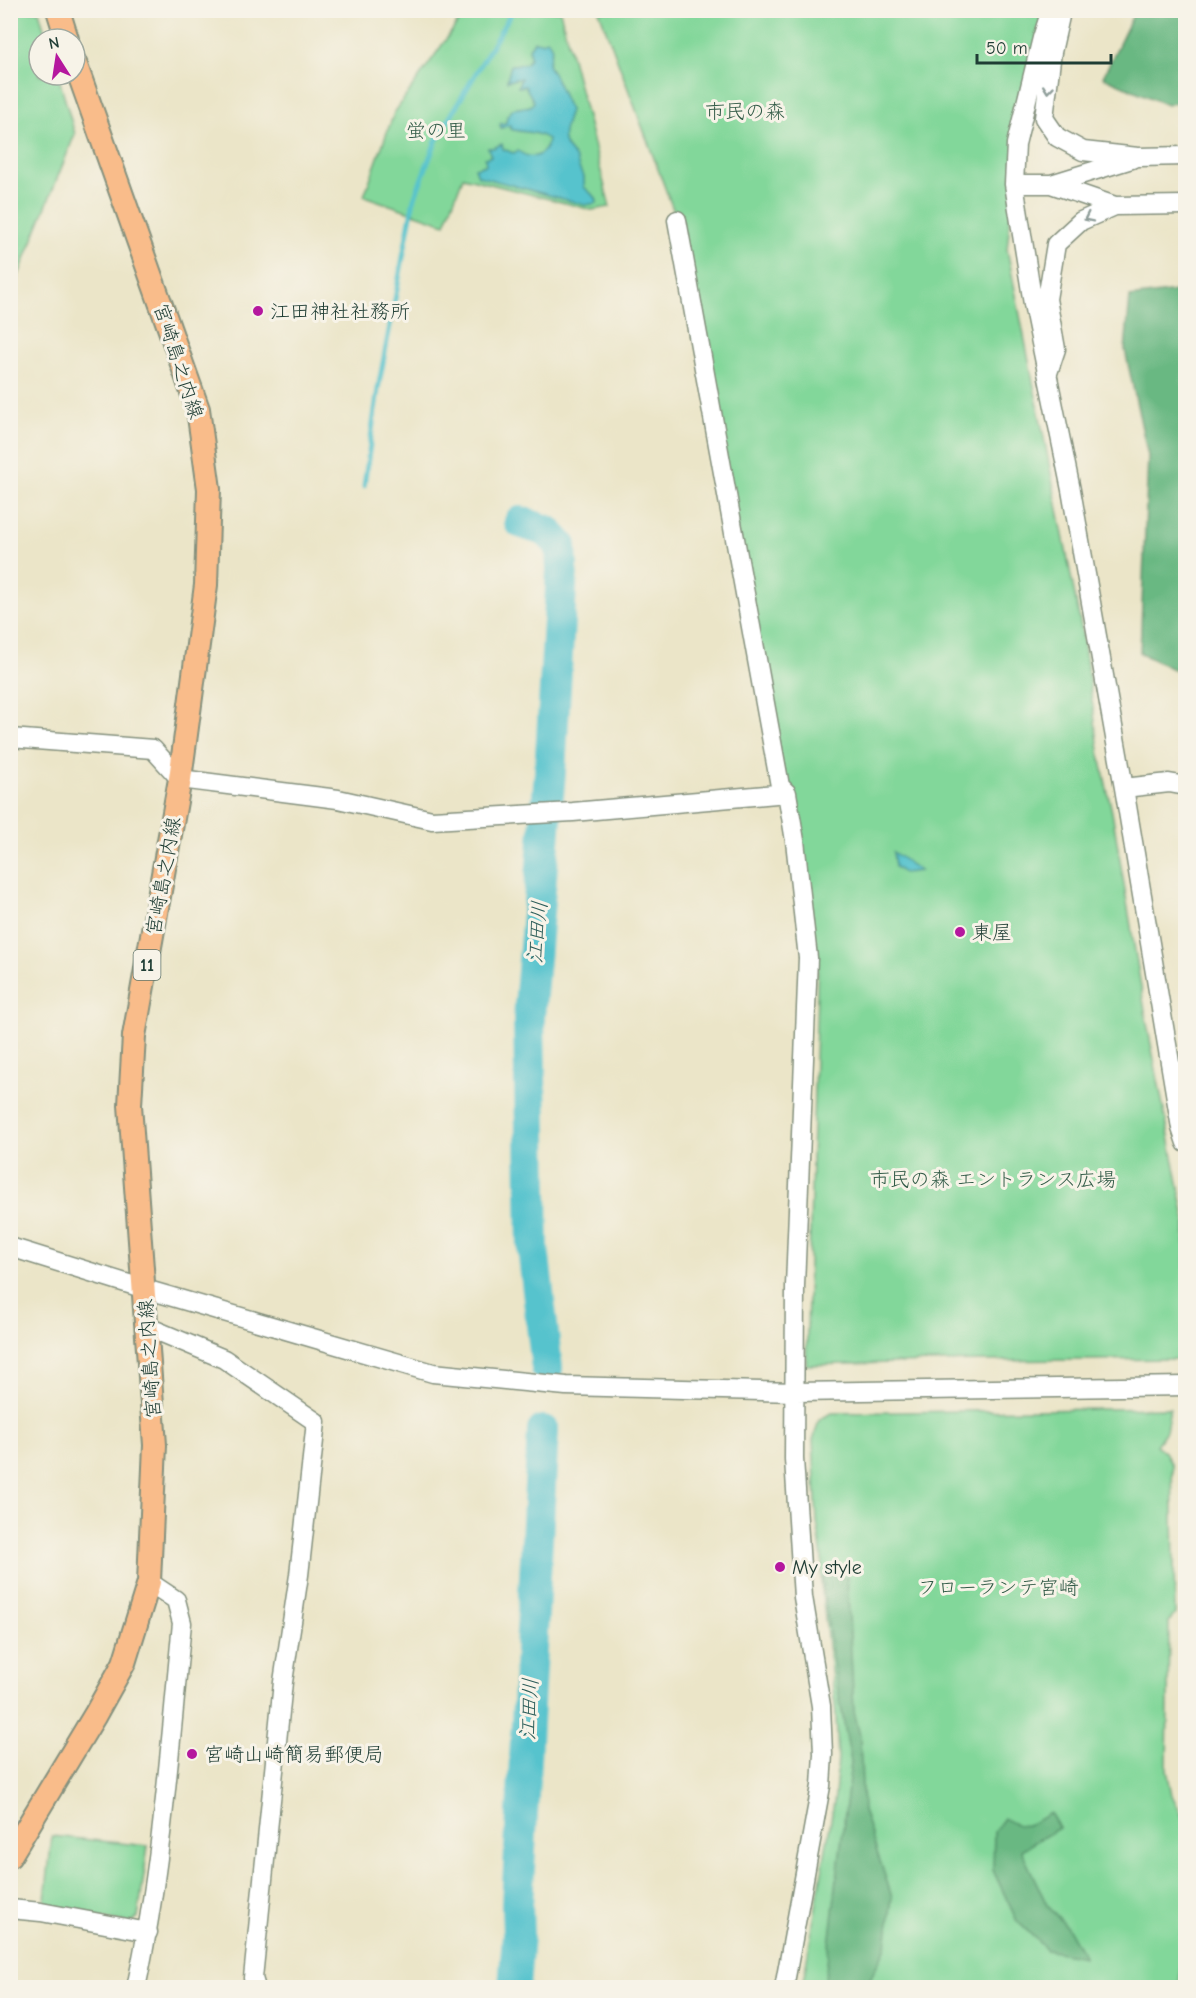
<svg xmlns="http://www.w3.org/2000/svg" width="1196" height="1998" viewBox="0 0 1196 1998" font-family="'Comic Neue','Klee One',sans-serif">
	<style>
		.green { fill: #82d79a; stroke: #508a67; stroke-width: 1.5 }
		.forest { fill: #69b882; stroke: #447a5b; stroke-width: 1.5 }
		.water { fill: #56c3cd; stroke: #3a8080; stroke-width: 1.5 }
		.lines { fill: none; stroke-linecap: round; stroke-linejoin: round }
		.stream { stroke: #56c3cd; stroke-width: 5 }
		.river { stroke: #56c3cd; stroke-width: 32 }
		.minor-casing { stroke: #85917e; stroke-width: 21 }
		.major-casing { stroke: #85917e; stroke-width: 26 }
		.minor { stroke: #fff; stroke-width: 18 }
		.major { stroke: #f9bc8a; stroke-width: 22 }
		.oneway { stroke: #8f9e9a }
		.poi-dot { fill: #b5179e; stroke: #f7f3e8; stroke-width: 2 }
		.labels { text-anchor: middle; stroke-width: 6; stroke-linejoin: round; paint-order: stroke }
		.shield { fill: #f7f3e8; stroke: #60746a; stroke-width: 1.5 }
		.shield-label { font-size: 18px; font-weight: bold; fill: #1f3d34 }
		.park-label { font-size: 20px; fill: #335c48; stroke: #f7f3e8 }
		.poi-label { font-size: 20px; fill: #1f3d34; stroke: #f7f3e8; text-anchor: start }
		.street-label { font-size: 20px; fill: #1f3d34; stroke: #f7f3e8 }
		.water-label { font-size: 21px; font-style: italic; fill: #2d5e5a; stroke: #f7f3e8 }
	</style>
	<rect width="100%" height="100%" fill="#f7f3e8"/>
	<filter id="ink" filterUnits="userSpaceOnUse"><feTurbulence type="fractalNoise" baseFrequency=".0167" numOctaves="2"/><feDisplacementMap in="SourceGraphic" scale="12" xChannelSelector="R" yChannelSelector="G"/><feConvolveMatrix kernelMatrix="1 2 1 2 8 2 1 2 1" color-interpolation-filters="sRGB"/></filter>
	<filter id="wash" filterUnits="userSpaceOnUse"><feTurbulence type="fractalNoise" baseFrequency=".008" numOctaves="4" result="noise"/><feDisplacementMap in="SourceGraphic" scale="24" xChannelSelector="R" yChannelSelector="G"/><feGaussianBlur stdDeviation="1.35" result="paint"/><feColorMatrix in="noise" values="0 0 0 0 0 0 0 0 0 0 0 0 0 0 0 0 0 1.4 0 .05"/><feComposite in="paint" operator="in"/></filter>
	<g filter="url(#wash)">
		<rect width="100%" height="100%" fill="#ebe5c8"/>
		<!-- green -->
		<path class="green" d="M11 10 39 11 47 39H39V75H58L75 134 15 284 11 288Z
			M466 11H560L610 207 592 210 463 177 445 224 364 196 394 113Z
			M599 11H1051L1014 184 1007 249 1082 632 1100 756 1112 812 1148 1029 1185 1218V1359L981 1361 806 1365 818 957 677 220Z
			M1170 1408 1166 1431 1156 1445 1165 1452 1172 1465 1175 1614 1169 1622 1167 1770 1172 1795 1185 1822 1186 1921 1181 1932 1180 1987 802 1988 835 1796 838 1758 836 1714 821 1584 822 1558 817 1521 813 1440 819 1420 831 1413Z
			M52 1836 148 1846 138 1917 131 1923 44 1909Z"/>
		<!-- forest -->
		<path class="forest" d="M1135 11H1185V100L1167 105 1103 77Z
			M1185 290H1186L1185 675 1140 653 1148 456 1125 350 1130 297Z
			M822 1577H847L854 1711 860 1736 863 1810 892 1897 886 1947 866 1987H824L851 1762 833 1662Z
			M1050 1813 1059 1828 1021 1850 1047 1905 1067 1927 1084 1957 1047 1950 1017 1921 993 1870 994 1832 1004 1818C1023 1832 1032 1824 1050 1813Z"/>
		<!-- water -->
		<path class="water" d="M548 40 552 48 548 65C558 79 562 96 570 110 567 122 559 137 567 148 570 152 574 155 576 159 579 166 579 171 584 177V187L596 198 597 203 585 205 478 176 475 168 486 165 485 158 491 156 488 148H493L502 144 503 149 513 153 518 151C532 161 546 157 548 139 537 131 523 133 510 129V125L501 128 500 124 506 123 507 116 513 109 531 106 534 102 525 86 518 87 521 78 507 81 511 65 526 64 530 58 529 48 534 41 541 42Z
			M893 852 920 871 904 873 895 867Z"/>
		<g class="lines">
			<!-- stream -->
			<path class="stream" d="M364 486 378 389 414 199 436 141 513 10"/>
			<!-- river -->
			<path class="river" d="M520 522 547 531 561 546 562 570 550 772 529 1018 533 1248 547 1368
				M514 1988 518 1934 517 1905 543 1431"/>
		</g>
	</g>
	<g filter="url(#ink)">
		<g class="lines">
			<!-- minor casing -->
			<g class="minor-casing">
				<path id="minor" d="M1051 10 1042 38 1016 144 1014 184 1033 304 1071 490 1124 788 1181 1128 1186 1143
					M1061 12 1052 52 1044 118 1057 137 1083 151 1138 157 1186 156
					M1014 184H1051L1115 206
					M1051 184 1132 159
					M677 220 780 786 787 793 795 841 808 958 795 1286 794 1459 803 1597 821 1706 823 1754 821 1786 784 1988
					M1048 373 1056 349 1047 299 1056 244 1081 221 1115 206 1186 205
					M10 738 153 749 180 779 338 799 432 820 573 812 787 793
					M1124 788 1169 783 1186 786
					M10 1247 145 1289 433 1373 566 1386 796 1392 1186 1386
					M148 1327 224 1359 316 1422 299 1575 283 1682 253 1978 256 1988
					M10 1909 41 1912 148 1932
					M136 1988C162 1867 170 1745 182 1623L176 1600 149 1582"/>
			</g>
			<!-- major casing -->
			<g class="major-casing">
				<path id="major" d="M58 10 67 39
					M10 1856 95 1715 124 1663 149 1582 155 1445 130 1105 134 1036 180 779 206 585 209 489 198 409 75 63"/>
			</g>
			<!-- minor -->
			<use href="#minor" class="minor"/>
			<!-- major -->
			<use href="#major" class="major"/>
		</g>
		<!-- one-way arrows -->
		<defs><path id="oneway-chevron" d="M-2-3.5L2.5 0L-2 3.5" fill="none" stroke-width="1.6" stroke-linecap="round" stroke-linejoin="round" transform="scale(1.5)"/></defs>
		<g class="oneway">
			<use href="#oneway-chevron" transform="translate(1048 89) rotate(96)"/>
			<use href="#oneway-chevron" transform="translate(1088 218) rotate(154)"/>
		</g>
	</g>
	<!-- markers -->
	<g class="poi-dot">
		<circle cx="258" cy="311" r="6"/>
		<circle cx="960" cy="932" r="6"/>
		<circle cx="780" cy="1567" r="6"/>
		<circle cx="192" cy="1754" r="6"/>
	</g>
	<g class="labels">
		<!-- shield labels -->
		<rect class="shield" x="133.5" y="950" width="27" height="30" rx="4.5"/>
		<g class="shield-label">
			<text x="147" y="971">11</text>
		</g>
		<!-- park labels -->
		<g class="park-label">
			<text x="745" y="118">市民の森</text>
			<text x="436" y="137">蛍の里</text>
			<text x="993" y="1186">市民の森 エントランス広場</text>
			<text x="998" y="1594">フローランテ宮崎</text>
		</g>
		<!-- poi labels -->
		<g class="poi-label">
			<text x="270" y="318">江田神社社務所</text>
			<text x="972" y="939">東屋</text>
			<text x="792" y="1574">My style</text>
			<text x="204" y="1761">宮崎山崎簡易郵便局</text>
		</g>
		<!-- street labels -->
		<g class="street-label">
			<text transform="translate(179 361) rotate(72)" y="7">宮崎島之内線</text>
			<text transform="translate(163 876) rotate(-80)" y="7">宮崎島之内線</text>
			<text transform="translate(149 1359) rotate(-94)" y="7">宮崎島之内線</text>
		</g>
		<!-- water labels -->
		<g class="water-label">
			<text transform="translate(537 932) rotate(-85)" y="7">江田川</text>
			<text transform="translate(529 1709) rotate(-87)" y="7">江田川</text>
		</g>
	</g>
	<!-- margin -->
	<rect width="1196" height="1998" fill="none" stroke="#f7f3e8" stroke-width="36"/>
	<!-- north arrow -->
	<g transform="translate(57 57) rotate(348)"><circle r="28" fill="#f7f3e8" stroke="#a1aaa0" stroke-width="1.5"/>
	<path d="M0-4.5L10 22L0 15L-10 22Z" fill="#b5179e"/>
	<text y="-9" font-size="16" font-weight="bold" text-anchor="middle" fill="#1f3d34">N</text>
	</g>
	<!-- scale -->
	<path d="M977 54v9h134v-9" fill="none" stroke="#1f3d34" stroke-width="3"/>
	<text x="986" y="54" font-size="18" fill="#1f3d34" stroke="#f7f3e8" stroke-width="4.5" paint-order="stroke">50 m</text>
</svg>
